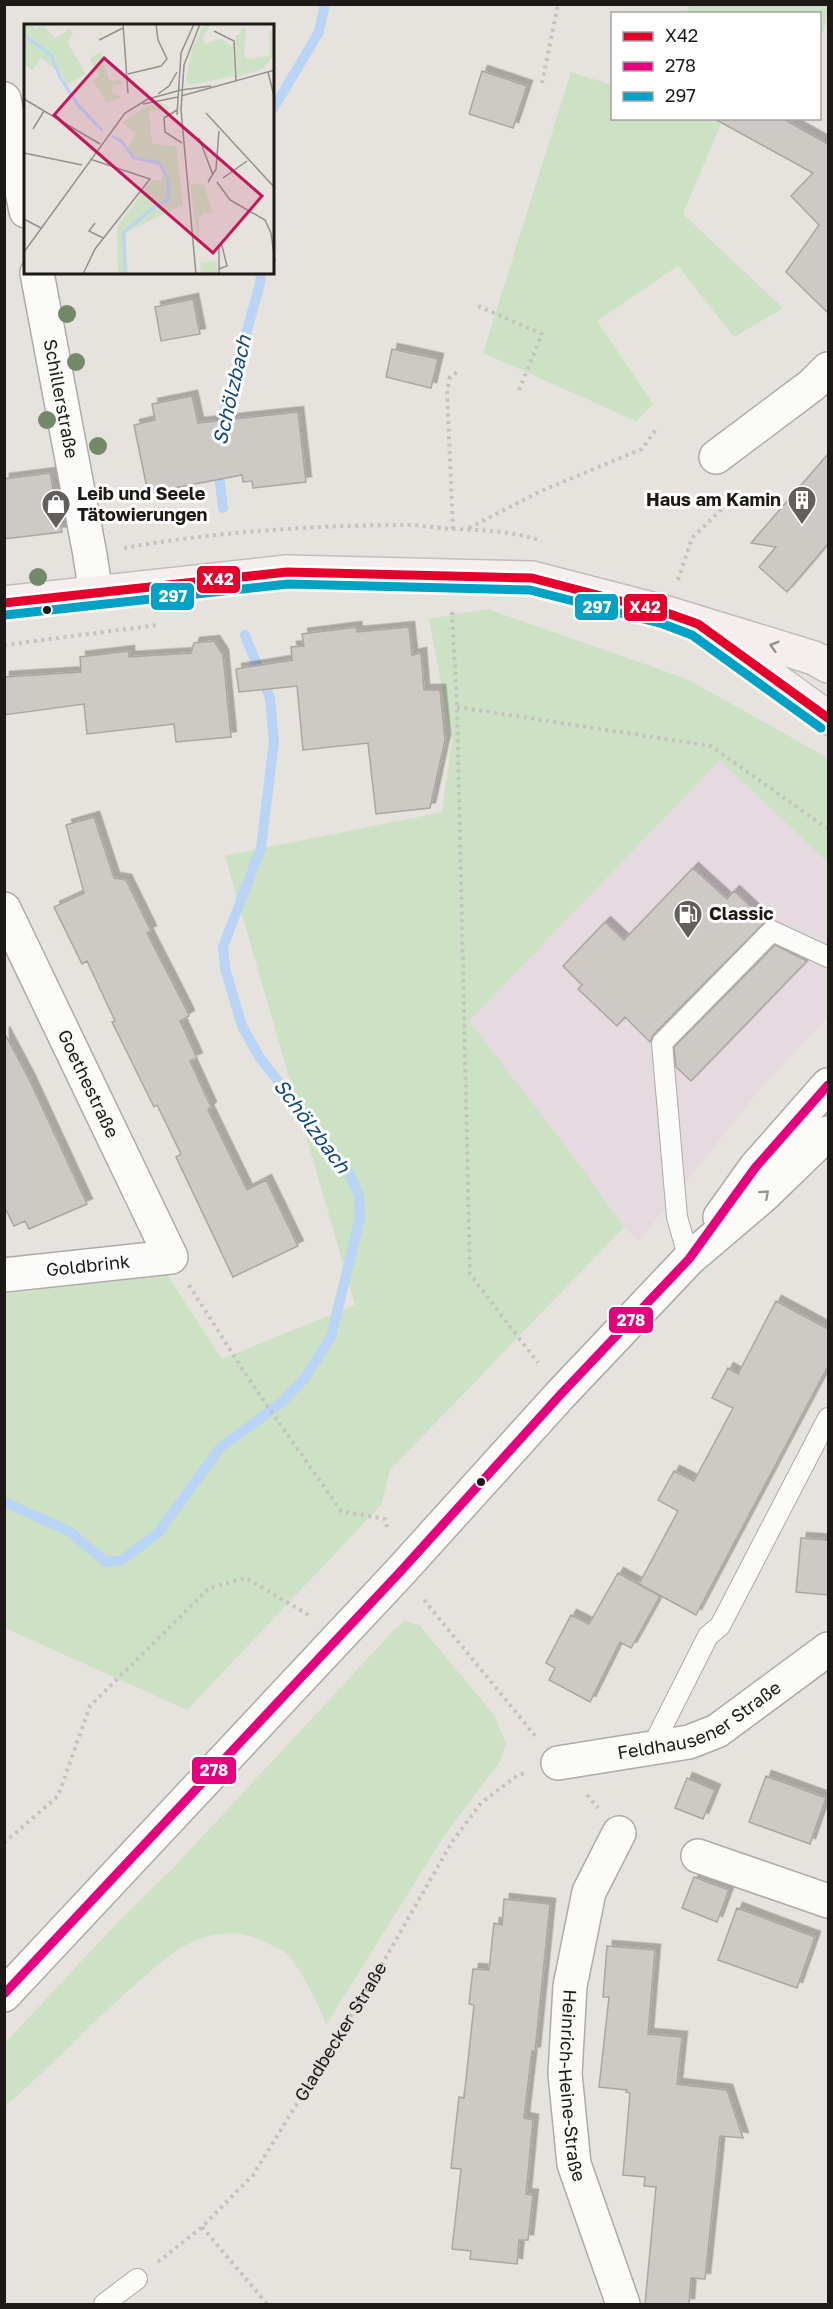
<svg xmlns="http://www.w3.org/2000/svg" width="833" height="2309" viewBox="0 0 833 2309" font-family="'Golos Text',sans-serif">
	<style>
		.commercial { fill: #e5dae0 }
		.green { fill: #cde1c4 }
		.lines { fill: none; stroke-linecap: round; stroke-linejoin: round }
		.stream { stroke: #b9d4f5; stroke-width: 10 }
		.building { fill: #cdc9c5; stroke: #aaa7a3; stroke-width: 1.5; filter: url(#shadow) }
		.lane-casing { stroke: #aeaba7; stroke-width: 22 }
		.street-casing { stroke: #aeaba7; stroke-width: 36 }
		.secondary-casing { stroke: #aeaba7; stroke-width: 36 }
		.primary-casing { stroke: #c0bebc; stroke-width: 36 }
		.path { stroke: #c4c3c1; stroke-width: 4; stroke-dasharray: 3 4.5; stroke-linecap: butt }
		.lane { stroke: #fbfbfa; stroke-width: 20 }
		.street { stroke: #fbfbfa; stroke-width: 33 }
		.secondary { stroke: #fbfbfa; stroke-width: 33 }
		.primary { stroke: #f4efee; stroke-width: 33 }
		.bus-1-casing { stroke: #fff; stroke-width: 14 }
		.bus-2-casing { stroke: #fff; stroke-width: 14 }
		.bus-3-casing { stroke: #fff; stroke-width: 14 }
		.bus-1 { stroke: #e4002b; stroke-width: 9 }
		.bus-2 { stroke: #e5007d; stroke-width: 9 }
		.bus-3 { stroke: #01a2c5; stroke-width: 9 }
		.tree { fill: #74886a }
		.oneway { stroke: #938f8d }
		.oneway2 { stroke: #979593 }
		.bus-dot { fill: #1c1916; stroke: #fff; stroke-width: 2 }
		.labels { text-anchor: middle; stroke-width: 6; stroke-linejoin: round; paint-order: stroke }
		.street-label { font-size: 18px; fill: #1c1916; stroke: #fff }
		.poi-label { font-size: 18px; font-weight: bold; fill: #1c1916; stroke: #fff; text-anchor: start }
		.water-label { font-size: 20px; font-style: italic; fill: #114781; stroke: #fff }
		.inset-river { fill: none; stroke: #b9d4f5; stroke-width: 3 }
		.inset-road { fill: none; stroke: #95928d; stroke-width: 1.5 }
		.view { fill: #c2185b; fill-opacity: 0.15; stroke: #c2185b; stroke-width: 3 }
		.inset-edge { fill: none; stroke: #1c1916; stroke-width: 3 }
		.line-badge { stroke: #fff; stroke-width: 2 }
		.badge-label { font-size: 16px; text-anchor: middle; font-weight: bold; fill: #fff }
	</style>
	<defs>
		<filter id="shadow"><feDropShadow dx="5.5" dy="-5.5" stdDeviation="0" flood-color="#0004"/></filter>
	</defs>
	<rect width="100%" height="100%" fill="#e6e2dd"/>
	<!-- commercial -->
	<path class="commercial" d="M720 760 828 863V1017L765 1083 639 1241 624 1227 469 1021Z"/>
	<!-- green -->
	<path class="green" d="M690 4 828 5V17L820 40V14L686 13Z
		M571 72 612 85V118L723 119 683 214 783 308 734 337 678 266 597 321 653 404 636 421 483 353Z
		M487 609 687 679 828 758V863L720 760 469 1021 568 1149 624 1227 390 1470 381 1505 187 1710 5 1628V1294L167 1275 222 1359 355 1305 225 856 442 812 452 740 429 619Z
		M405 1621 419 1625 494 1715 506 1744 499 1763 444 1836 326 2025C321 2009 299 1965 287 1954 283 1950 276 1948 271 1945 249 1933 230 1930 206 1937 182 1943 163 1961 145 1976 96 2017 54 2065 5 2106V2043L118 1922 174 1867 395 1629Z"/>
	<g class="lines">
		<!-- stream -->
		<path class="stream" d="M273 109 319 32 325 4
			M218 433 260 284 261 273
			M218 466 223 508
			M4 1502 69 1531 106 1562 122 1560 158 1533 220 1448 281 1403 305 1378 331 1337 360 1218 359 1195 348 1171 260 1058 242 1026 225 968 223 947 261 848 274 742 270 698 245 635"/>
	</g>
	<!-- building -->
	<path class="building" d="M482 71 527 86 513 128 469 114Z
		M713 118H782L828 144V313L786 272 819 225 791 196 813 173Z
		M193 299 200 334 161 341 155 307Z
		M392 349 438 359 431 388 386 377Z
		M192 396 198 423 298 412 306 482 253 488 252 481 243 482 242 475 148 493 134 425 155 420 152 404Z
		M828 454V544L787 592 759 567 776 547 751 543Z
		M50 473 62 532 4 539V479Z
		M356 627 357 632 409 627 412 655 421 653 424 690H440L445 740 430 808 376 814 368 743 303 750 297 686 239 692 236 669 292 660 291 647 304 646 302 634Z
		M214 641 223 655 231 737 176 742 174 724 87 734 84 704 4 715V677L81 672 80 657 129 651V657L191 653 194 643Z
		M94 817 114 878 126 880 151 931 147 933 186 1009 189 1016 180 1021 197 1058 190 1061 211 1107 208 1110 247 1190 266 1180 298 1246 233 1277 176 1157 181 1154 157 1105 154 1107 112 1022 115 1021 87 961 82 964 54 907 84 893 66 825Z
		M693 868 727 899 734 891 766 921 653 1035 650 1042 625 1017 617 1026 578 989 582 985 563 966 605 922 624 940Z
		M775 945 807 961 691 1081 676 1067 674 1047Z
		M4 1032 29 1079 87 1204 29 1229 25 1221 14 1226 4 1206Z
		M776 1301 828 1329V1366L696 1615 639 1584 678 1511 658 1500 674 1471 694 1481 733 1408 712 1398 728 1368 738 1374Z
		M801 1538 828 1540V1595L796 1592Z
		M618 1573 660 1596 631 1648 620 1642 590 1702 549 1680 555 1668 546 1663 571 1615 589 1624Z
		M766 1776 826 1798 810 1844 749 1822Z
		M687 1778 715 1790 703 1819 675 1808Z
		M694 1877 729 1890 717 1922 682 1908Z
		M504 1899 550 1904 535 2052 532 2051 524 2118 533 2120 526 2194 533 2195 528 2240H519L517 2264 470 2259 471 2251 452 2249 461 2169 451 2168 459 2097 464 2098 474 2005 469 2004 473 1969 489 1970 494 1923 502 1925Z
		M737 1908 815 1937 797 1988 718 1960Z
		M607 1946 655 1950 648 2034 682 2037 677 2084 727 2090 743 2138 720 2136 705 2279 691 2278 689 2304H645L656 2187 644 2186 645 2177 623 2175 630 2093 626 2092 627 2090 599 2087 609 1997H603Z"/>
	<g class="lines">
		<!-- lane casing -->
		<g class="lane-casing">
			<path id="lane" d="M689 1259 677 1217 662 1043 772 931 828 957
				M651 1749 708 1636 720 1626 828 1418
				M104 2304 137 2279"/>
		</g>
		<!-- street casing -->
		<g class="street-casing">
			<g id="street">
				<path d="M4 99 26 211"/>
				<path id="s2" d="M37 273 90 555 96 594"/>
				<path d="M716 457 812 385 828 369"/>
				<path id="s3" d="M4 909 171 1257 4 1275"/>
				<path id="s4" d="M558 1763 689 1742 717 1731 828 1649"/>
				<path id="s5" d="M619 1833 589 1892 570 1986 565 2074 574 2164 623 2304"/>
				<path d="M698 1856 828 1901"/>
			</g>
		</g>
		<!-- secondary casing -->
		<g class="secondary-casing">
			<path id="secondary" d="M720 1217 755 1168 828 1085
				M4 1995 400 1572 561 1394 689 1259 763 1196 828 1133"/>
		</g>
		<!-- primary casing -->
		<g class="primary-casing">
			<path id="primary" d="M4 603 287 572 532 578 667 613 814 658 828 666
				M719 639 828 718"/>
		</g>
		<!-- path -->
		<g class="path">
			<path d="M542 83 558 4"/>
			<path d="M478 306 542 334 519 390"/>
			<path d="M469 528 541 491 642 449 658 427"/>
			<path d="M453 529 447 391 450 377 460 370"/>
			<path d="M124 548C213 532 315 525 407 525 422 525 437 528 452 529 483 530 513 531 542 541"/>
			<path d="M678 580 692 538 730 501 727 490"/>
			<path d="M452 612 457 707 470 1274 538 1363"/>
			<path d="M4 645 158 625"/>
			<path d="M457 707 711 746 828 829"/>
			<path d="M189 1285 248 1378 341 1511 385 1519 388 1530"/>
			<path d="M424 1600 537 1738"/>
			<path d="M587 1795 598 1808"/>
			<path d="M4 1843 58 1796 90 1706 209 1588 246 1578 312 1617"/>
			<path d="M202 2227 267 2304"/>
			<path id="s1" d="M158 2262 202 2227 253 2175 370 1985 452 1842 481 1803 518 1775 525 1773"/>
		</g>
		<!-- lane -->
		<use href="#lane" class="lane"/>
		<!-- street -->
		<use href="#street" class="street"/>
		<!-- secondary -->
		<use href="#secondary" class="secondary"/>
		<!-- primary -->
		<use href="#primary" class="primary"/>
		<!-- bus-1 casing -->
		<g class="bus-1-casing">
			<path id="bus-1" d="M4 603 287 572 532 578 667 613 698 624 828 718"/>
		</g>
		<!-- bus-2 casing -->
		<g class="bus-2-casing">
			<path id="bus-2" d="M4 1994 400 1572 561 1394 689 1259 755 1168 828 1085"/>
		</g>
		<!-- bus-3 casing -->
		<g class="bus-3-casing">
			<path id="bus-3" d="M5 615 288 584 530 590 663 624 692 635 821 728"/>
		</g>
		<!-- bus-1 -->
		<use href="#bus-1" class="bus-1"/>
		<!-- bus-2 -->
		<use href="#bus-2" class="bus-2"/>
		<!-- bus-3 -->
		<use href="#bus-3" class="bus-3"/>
	</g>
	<!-- trees -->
	<g class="tree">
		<circle cx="67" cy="314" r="9"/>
		<circle cx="76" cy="362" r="9"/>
		<circle cx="47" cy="420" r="9"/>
		<circle cx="98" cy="446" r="9"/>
		<circle cx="38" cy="577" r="9"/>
	</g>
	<!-- one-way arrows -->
	<defs><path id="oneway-chevron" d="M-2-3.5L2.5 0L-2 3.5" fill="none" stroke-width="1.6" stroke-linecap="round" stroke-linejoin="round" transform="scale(1.5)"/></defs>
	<use class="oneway" href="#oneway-chevron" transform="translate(774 646) rotate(-164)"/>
	<use class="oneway2" href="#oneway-chevron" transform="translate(765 1194) rotate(-42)"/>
	<!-- icons -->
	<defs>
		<g id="building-pin" transform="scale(1.5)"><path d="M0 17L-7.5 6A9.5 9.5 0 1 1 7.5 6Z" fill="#635f5c" stroke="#fff"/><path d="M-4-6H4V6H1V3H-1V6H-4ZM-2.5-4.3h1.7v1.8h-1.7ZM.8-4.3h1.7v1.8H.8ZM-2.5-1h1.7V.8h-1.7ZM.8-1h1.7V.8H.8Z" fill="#fff"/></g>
		<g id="shop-pin" transform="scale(1.5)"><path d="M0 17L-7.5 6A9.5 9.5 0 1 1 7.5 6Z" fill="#635f5c" stroke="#fff"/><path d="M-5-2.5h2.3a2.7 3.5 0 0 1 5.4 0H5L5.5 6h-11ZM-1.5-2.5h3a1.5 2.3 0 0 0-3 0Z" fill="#fff"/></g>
		<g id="fuel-pin" transform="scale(1.5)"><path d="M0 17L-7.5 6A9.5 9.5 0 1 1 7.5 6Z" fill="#635f5c" stroke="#fff"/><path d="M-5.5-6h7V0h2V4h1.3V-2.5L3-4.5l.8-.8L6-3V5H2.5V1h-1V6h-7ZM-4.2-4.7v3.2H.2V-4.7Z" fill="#fff"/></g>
	</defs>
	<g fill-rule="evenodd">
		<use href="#building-pin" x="802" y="500"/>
		<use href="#shop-pin" x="56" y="504"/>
		<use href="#fuel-pin" x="688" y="914"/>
	</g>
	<!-- markers -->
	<g class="bus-dot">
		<circle cx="47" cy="610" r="5"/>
		<circle cx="481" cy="1482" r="5"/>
	</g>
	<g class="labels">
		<!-- street labels -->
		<g class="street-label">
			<text dy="6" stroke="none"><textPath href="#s2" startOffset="128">Schillerstraße</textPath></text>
			<text dy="6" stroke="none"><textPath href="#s3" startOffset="194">Goethestraße</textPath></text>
			<text transform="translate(88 1266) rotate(-6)" y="6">Goldbrink</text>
			<text dy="6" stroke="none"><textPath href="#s4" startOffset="150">Feldhausener Straße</textPath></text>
			<text dy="6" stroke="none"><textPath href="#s1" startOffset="297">Gladbecker Straße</textPath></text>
			<text dy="6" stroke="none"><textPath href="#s5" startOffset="262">Heinrich-Heine-Straße</textPath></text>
		</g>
		<!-- poi labels -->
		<g class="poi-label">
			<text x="77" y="500">Leib und Seele<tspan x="77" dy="21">Tätowierungen</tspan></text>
			<text x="781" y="506" text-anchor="end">Haus am Kamin</text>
			<text x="709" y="920">Classic</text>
		</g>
		<!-- water labels -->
		<g class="water-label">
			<text transform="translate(232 390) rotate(-77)" y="7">Schölzbach</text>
			<text transform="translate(312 1126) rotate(53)" y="7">Schölzbach</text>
		</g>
	</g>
	<!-- overview -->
	<g transform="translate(24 24)">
		<rect width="250" height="250" fill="#e6e2dd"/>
		<path d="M0 0H8L11 5 19 1 31 14 46 5 49 10 43 18 62 50 43 61 27 30 0 9ZM180 0H187L179 14 181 20 197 15 209 23 210 52 165 61 162 55 169 22ZM217 4H222L220 32 224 35 246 32 245 7H250V30L240 44 213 53 211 12 217 9ZM0 13 23 28 31 41 30 45 17 33 9 46 0 41ZM77 28 85 57 98 56 97 61H89L88 69 97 73 83 79 69 56 75 52 66 34ZM137 78 146 85 125 87 128 120 152 122 159 181 100 209 104 250H94L93 202 128 156 137 157 141 145 102 127 112 109 98 99 118 85ZM166 160 180 161 189 190 181 188 175 194V230ZM193 237V250H177L176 239Z" fill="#cde1c4"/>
		<path class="inset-river" d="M0 11 27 31 36 53 54 81 78 106M88 112 97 117 110 134 135 139 143 153 145 172 144 177 133 181 100 208 101 250"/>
		<path class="inset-road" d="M99 0 104 69M190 7 210 17 212 57M75 16 99 4M244 48 251 76M104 50 137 42 143 35 134 16 132 0M157 66 187 62M134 70 145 62 153 48M157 72 251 46M0 75 76 120M119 80 154 73M153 86 140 94 141 108 158 119M182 89 251 164M153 91 157 29 170 0M9 105 20 87M175 114 189 151M0 129 58 141M199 154 223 137M184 158 192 145 195 107M193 158 206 176 241 196 247 209 251 238M0 195 17 204M71 199 65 207 79 214M195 221 198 222 203 242 195 245M195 221V250M0 228 101 89 124 75 157 66M59 250 71 225 126 155 66 135M172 250 157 86 160 41 176 0"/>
		<path class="view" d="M80 34 238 172 189 229 30 91Z"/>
		<rect width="250" height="250" class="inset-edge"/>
	</g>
	<g class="line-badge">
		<rect x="196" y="565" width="45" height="29" rx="6" fill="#e4002b"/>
		<rect x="150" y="582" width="45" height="29" rx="6" fill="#01a2c5"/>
		<rect x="574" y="593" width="45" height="28" rx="6" fill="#01a2c5"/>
		<rect x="623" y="593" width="45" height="29" rx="6" fill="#e4002b"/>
		<rect x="608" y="1306" width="46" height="28" rx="6" fill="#e5007d"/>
		<rect x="191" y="1756" width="46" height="29" rx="6" fill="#e5007d"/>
	</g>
	<g class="badge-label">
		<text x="218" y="585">X42</text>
		<text x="173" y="602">297</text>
		<text x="597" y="613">297</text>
		<text x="645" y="613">X42</text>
		<text x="631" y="1326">278</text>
		<text x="214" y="1776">278</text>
	</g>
	<!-- border -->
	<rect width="833" height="2309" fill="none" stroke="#1c1916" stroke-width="12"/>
	<!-- legend -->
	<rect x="611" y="12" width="210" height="108" fill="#ffffff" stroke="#a4a3a2" stroke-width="1.5"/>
	<rect x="623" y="32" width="30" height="9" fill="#e4002b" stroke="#a4a3a2" stroke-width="1.5"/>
	<text x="665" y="42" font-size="18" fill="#1c1916">X42</text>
	<rect x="623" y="62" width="30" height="9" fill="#e5007d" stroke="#a4a3a2" stroke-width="1.5"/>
	<text x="665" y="72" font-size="18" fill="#1c1916">278</text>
	<rect x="623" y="92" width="30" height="9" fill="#01a2c5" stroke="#a4a3a2" stroke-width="1.5"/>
	<text x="665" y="102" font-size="18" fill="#1c1916">297</text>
</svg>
